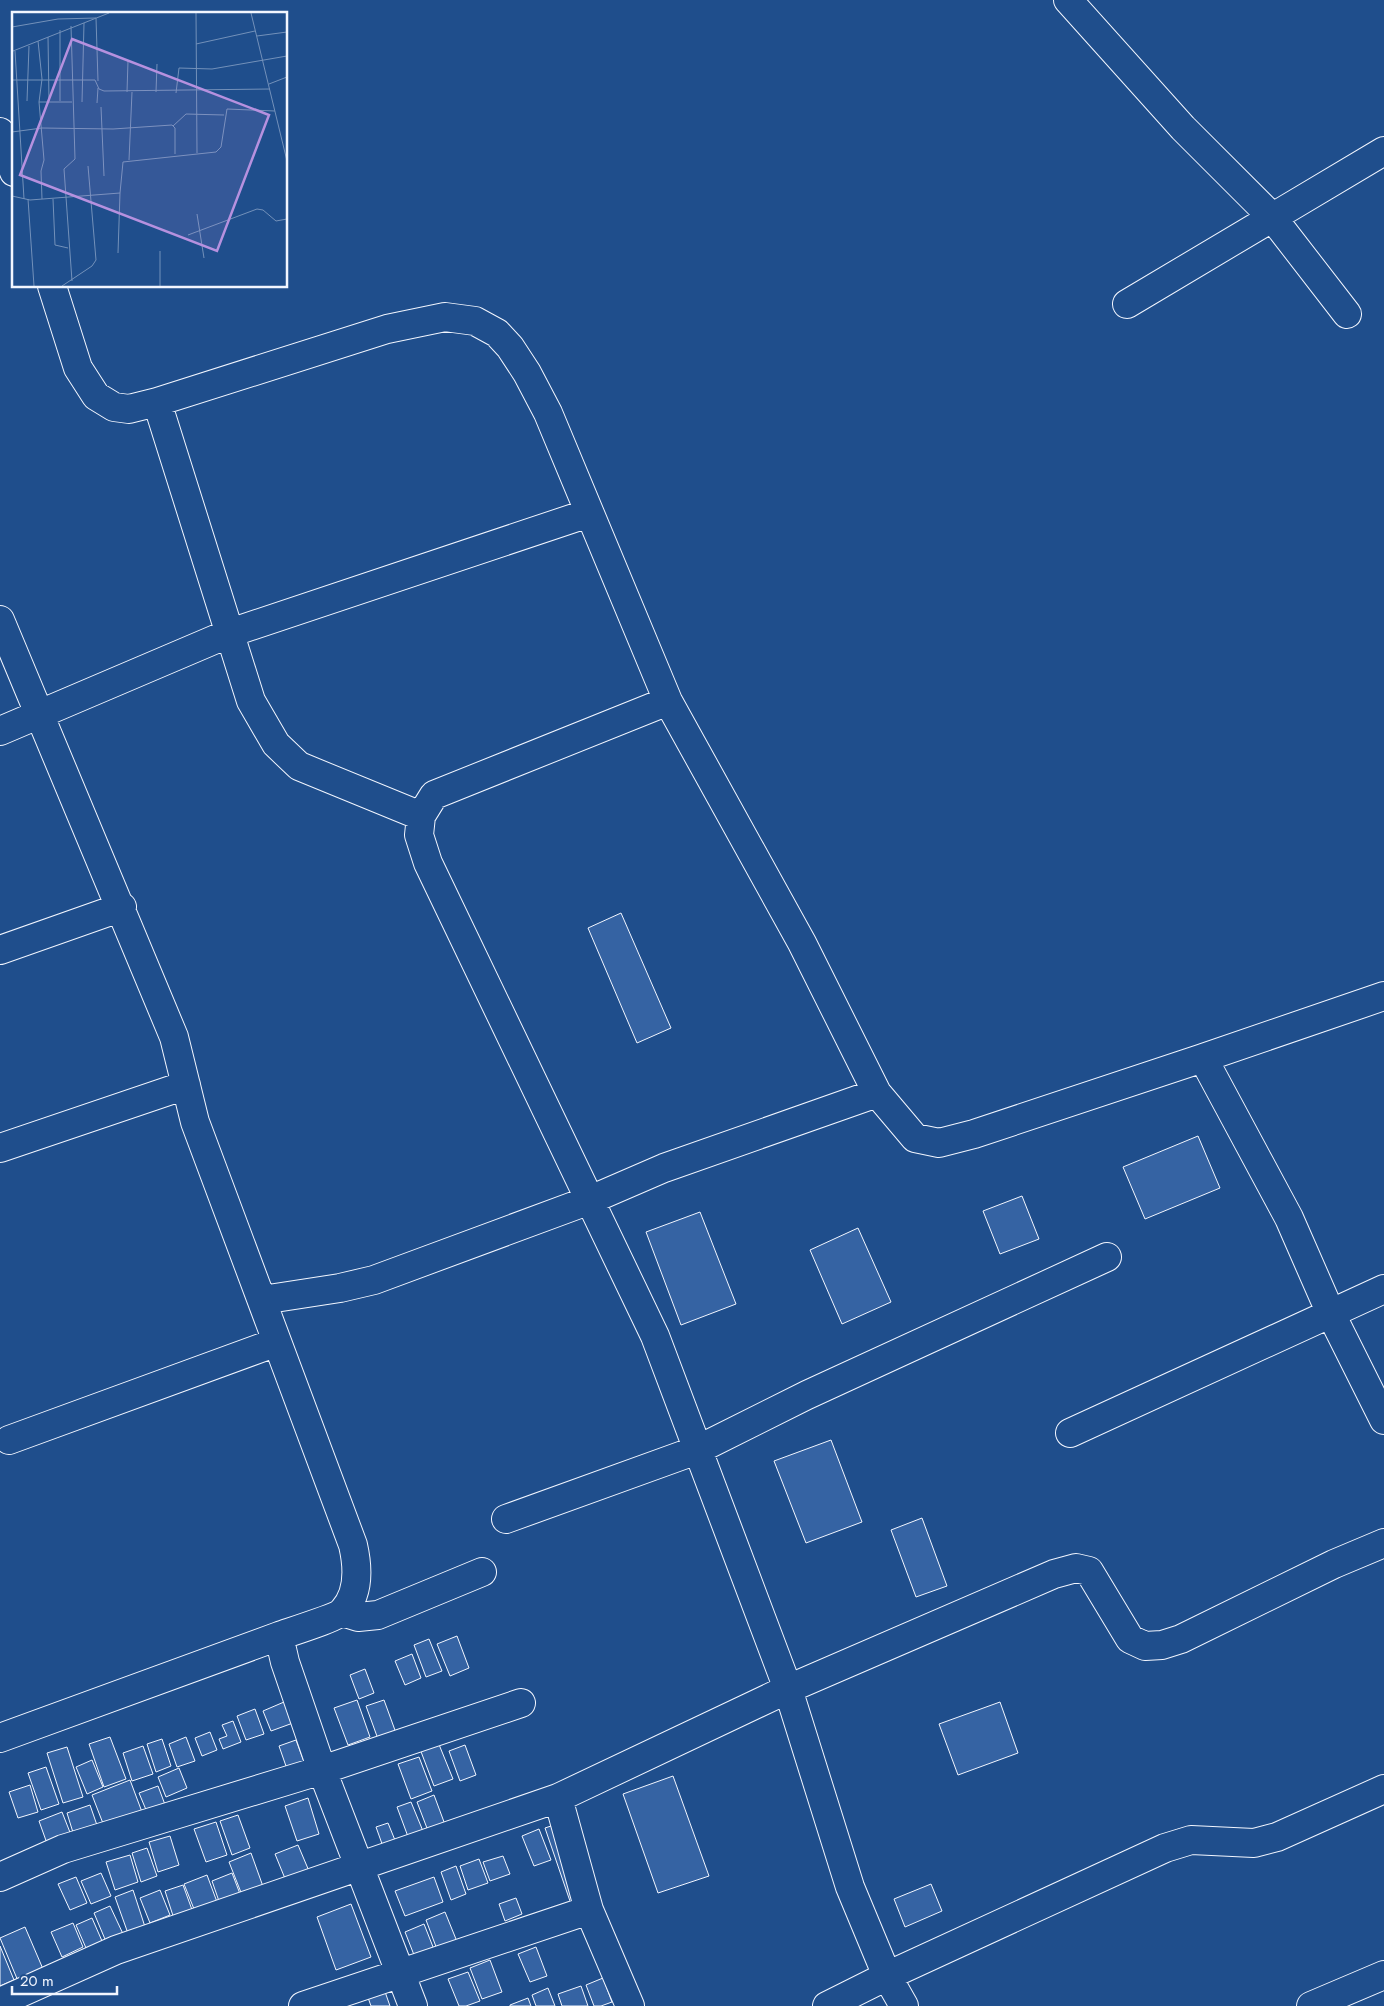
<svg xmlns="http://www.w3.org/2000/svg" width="1384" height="2006" viewBox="0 0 1384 2006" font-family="Jost,sans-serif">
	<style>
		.building { fill: #3563a3; stroke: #f2f6ff }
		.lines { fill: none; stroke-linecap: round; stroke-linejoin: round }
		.street-casing { stroke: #f2f6ff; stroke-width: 30 }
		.street { stroke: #1f4e8c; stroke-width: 28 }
		.inset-road { fill: none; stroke: #7391ba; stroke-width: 1 }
		.view { fill: #b691df; fill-opacity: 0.15; stroke: #b691df; stroke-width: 2.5 }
		.inset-edge { fill: none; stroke: #f2f6ff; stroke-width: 2.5 }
	</style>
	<rect width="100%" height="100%" fill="#1f4e8c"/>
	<!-- building -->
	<path class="building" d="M621 913 671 1028 637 1043 588 928Z
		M1198 1136 1220 1188 1145 1219 1123 1167Z
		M1022 1196 1039 1239 1000 1254 983 1211Z
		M700 1212 736 1304 681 1325 646 1232Z
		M858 1228 891 1302 842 1324 810 1250Z
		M831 1440 862 1522 806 1543 774 1461Z
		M922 1518 947 1586 916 1597 891 1530Z
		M457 1636 469 1668 450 1676 437 1644Z
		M429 1639 442 1671 426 1677 414 1645Z
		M412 1654 421 1678 405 1685 395 1661Z
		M365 1669 374 1693 359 1699 350 1675Z
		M357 1700 370 1737 348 1745 334 1708Z
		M384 1700 396 1733 378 1739 366 1706Z
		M284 1702 293 1723 271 1731 263 1711Z
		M1000 1702 1018 1753 958 1775 939 1724Z
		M255 1709 264 1734 246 1740 237 1716Z
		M233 1721 241 1742 223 1749 219 1739 227 1736 222 1725Z
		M210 1732 217 1750 202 1756 195 1738Z
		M110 1737 126 1779 104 1787 89 1744Z
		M186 1737 195 1761 177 1767 169 1744Z
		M162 1739 171 1766 156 1772 147 1744Z
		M296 1740 304 1762 287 1769 279 1746Z
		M438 1742 453 1779 434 1786 420 1749Z
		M465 1745 476 1775 460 1781 449 1751Z
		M143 1746 153 1774 132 1781 123 1753Z
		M67 1747 83 1797 63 1803 47 1753Z
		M419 1757 432 1791 411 1799 398 1764Z
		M92 1760 103 1787 87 1794 76 1767Z
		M46 1767 59 1804 41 1810 28 1773Z
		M179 1768 187 1788 166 1797 158 1777Z
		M673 1776 709 1876 658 1893 623 1794Z
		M130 1780 142 1812 104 1826 92 1795Z
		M30 1785 38 1812 18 1818 9 1792Z
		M158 1786 167 1810 149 1817 139 1793Z
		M434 1795 447 1830 430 1836 417 1802Z
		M308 1798 319 1834 297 1841 285 1806Z
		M411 1802 425 1836 410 1842 397 1807Z
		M90 1805 99 1831 75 1839 67 1813Z
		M62 1812 73 1840 49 1849 39 1821Z
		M238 1815 250 1848 232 1855 220 1821Z
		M566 1821 594 1900 572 1907 545 1828Z
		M216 1822 227 1855 206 1862 194 1829Z
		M388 1823 399 1850 386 1855 376 1827Z
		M539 1829 551 1860 534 1866 522 1836Z
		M170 1836 179 1865 158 1872 149 1842Z
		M298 1845 309 1871 286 1881 275 1854Z
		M147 1848 157 1876 141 1882 132 1853Z
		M251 1853 265 1892 244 1900 229 1862Z
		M130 1855 138 1882 115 1890 106 1862Z
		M503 1856 510 1874 490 1881 483 1862Z
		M479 1859 488 1883 468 1890 460 1866Z
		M456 1866 466 1894 451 1900 441 1872Z
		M101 1873 111 1896 91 1904 81 1881Z
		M232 1873 242 1899 221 1907 212 1881Z
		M207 1875 220 1910 198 1919 184 1884Z
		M76 1877 87 1903 70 1910 58 1884Z
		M434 1877 443 1902 405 1916 395 1891Z
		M931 1884 942 1911 905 1927 894 1899Z
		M183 1885 195 1918 176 1925 165 1891Z
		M133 1890 147 1933 130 1939 115 1897Z
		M160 1890 170 1915 150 1923 140 1898Z
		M516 1898 522 1914 505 1921 499 1904Z
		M351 1904 371 1957 336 1970 317 1917Z
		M110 1906 124 1936 107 1944 94 1913Z
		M445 1912 458 1944 438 1952 426 1920Z
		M92 1918 102 1941 86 1948 76 1925Z
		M73 1923 83 1947 62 1957 51 1932Z
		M424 1924 435 1952 416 1960 405 1932Z
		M25 1927 43 1969 18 1981 0 1938Z
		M0 1946 14 1980 0 1986Z
		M536 1947 547 1976 530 1982 518 1954Z
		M490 1960 502 1992 482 1999 470 1968Z
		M468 1972 480 2001 466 2006H459L448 1979Z
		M603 1978 612 2002 601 2006H594L586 1985Z
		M383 1986 390 2006H371L366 1992Z
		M581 1986 588 2006H562L558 1994Z
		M548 1988 555 2006H536L532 1995Z
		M528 1998 531 2006H510V2005Z"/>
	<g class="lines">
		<!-- street casing -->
		<g class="street-casing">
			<path id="street" d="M1068 0 1183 128 1272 217 1347 314
				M0 132 14 172
				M52 286 78 368 96 396 114 407 129 409 157 402 387 329 445 317 475 321 497 333 510 347 527 373 548 413 668 701 802 943 877 1093 915 1138 939 1143 974 1134 1203 1058 1289 1218 1331 1314 1384 1420
				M1127 304 1384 151
				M157 402 251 701 276 744 299 766 421 816
				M0 620 174 1037 195 1122 353 1545C358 1567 360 1593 343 1611 338 1617 290 1632 279 1636L285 1662 322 1770 413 2006
				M668 701 434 795 421 816 419 835 428 863 655 1336 788 1689 850 1887 887 1976 904 2006
				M0 731 230 633 589 513
				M0 950 122 907
				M1203 1058 1384 996
				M0 1148 186 1085
				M262 1300 340 1288 374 1280 590 1200 664 1168 877 1093
				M1070 1433 1384 1289
				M9 1440 277 1342
				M506 1519 697 1450 807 1395 1107 1257
				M342 1612 358 1617 378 1615 482 1572
				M0 1738 279 1636
				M558 1798 589 1910 630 2006
				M0 1877 63 1849 322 1770 521 1703
				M0 2002 116 1950 558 1798 788 1689 1054 1574 1076 1568 1089 1571 1130 1639 1145 1646 1162 1645 1181 1639 1334 1564 1384 1543
				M303 2006 589 1910
				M827 2006 887 1976 1165 1848 1191 1840 1254 1843 1277 1837 1384 1789
				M1311 2006 1384 1975"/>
		</g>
		<!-- street -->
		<use href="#street" class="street"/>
	</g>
	<!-- overview -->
	<g transform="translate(12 12)">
		<rect width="275" height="275" fill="#1f4e8c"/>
		<path class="inset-road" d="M184 1 185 141M239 1 275 149M59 14 63 147 52 157 60 269M0 15 46 7 84 6 86 69M245 24 275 20M36 25 37 89M26 29 30 67 27 90 32 148 29 159 30 187M184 32 243 19M1 39 97 1M3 39 12 187M0 68H83L87 77 92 79 258 77M257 72 275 65M115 80 116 49M144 80 145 52M164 81 167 56 200 57 275 44M15 89 17 34M48 89V18M27 90H60M70 90 72 11M85 91 86 76M89 95 92 164M161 114 174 102 212 103M0 120 30 116 101 117 160 113 163 116V142M117 148 120 80M0 184 18 188 108 181 111 150 204 140 209 135 215 97 263 99M16 187 22 274M41 187 43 233 56 236M185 202 192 246M176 223 245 197 251 198 264 209 275 207M148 239V274M106 241 108 181M50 274 80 254 84 248 76 154"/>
		<path class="view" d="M60 27 257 103 205 239 8 163Z"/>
		<rect width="275" height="275" class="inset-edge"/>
	</g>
	<!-- scale -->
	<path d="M12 1986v8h105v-8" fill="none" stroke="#f2f6ff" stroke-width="2.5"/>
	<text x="20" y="1986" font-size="15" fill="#f2f6ff" stroke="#1f4e8c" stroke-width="4" paint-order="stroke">20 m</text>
</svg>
